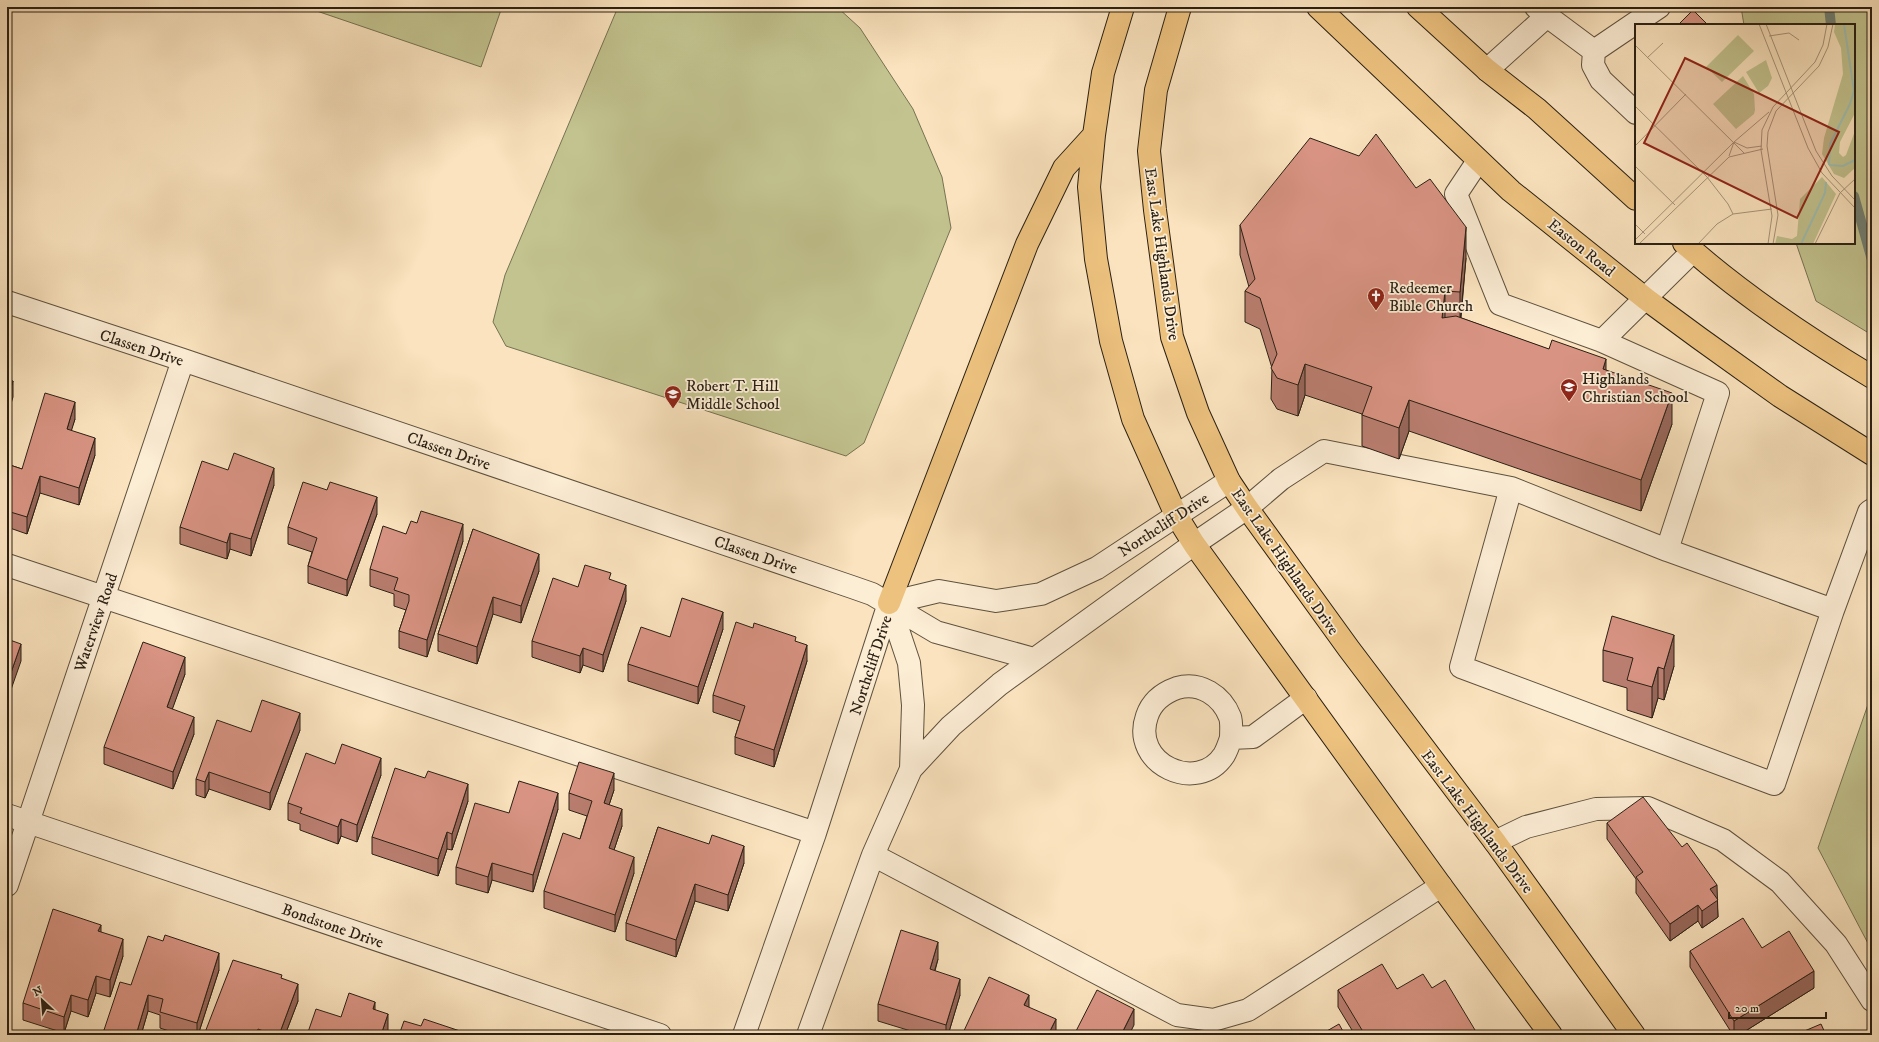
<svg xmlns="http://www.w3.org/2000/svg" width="1879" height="1042" viewBox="0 0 1879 1042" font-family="'IM FELL DW Pica',serif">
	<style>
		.green { fill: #c2c38f; stroke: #767252 }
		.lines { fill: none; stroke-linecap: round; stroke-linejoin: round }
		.stream { stroke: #707f73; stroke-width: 10 }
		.minor-casing { stroke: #5e513e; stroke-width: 24 }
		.major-casing { stroke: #2a2014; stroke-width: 24 }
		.minor { stroke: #fcedd5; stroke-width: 22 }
		.major { stroke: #edc27f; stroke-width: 22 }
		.wall { fill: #ba7e70; stroke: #2a2014 }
		.shaded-wall { fill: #97675b; stroke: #2a2014 }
		.building { fill: #d89382; stroke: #2a2014 }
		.labels { text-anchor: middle; stroke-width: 3.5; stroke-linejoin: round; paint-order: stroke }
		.street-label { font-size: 16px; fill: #2a2014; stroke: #fcedd5 }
		.poi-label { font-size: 16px; fill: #2a2014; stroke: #fcedd5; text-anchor: start }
		.inset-river { fill: none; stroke: #9ebeb2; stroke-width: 2 }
		.inset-road { fill: none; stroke: #a7957a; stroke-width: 1 }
		.view { fill: #8f2418; fill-opacity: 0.15; stroke: #8f2418; stroke-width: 2 }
		.inset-edge { fill: none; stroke: #2a2014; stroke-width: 2 }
	</style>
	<rect width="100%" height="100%" fill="#fae3be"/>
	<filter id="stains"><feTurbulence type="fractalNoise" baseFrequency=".005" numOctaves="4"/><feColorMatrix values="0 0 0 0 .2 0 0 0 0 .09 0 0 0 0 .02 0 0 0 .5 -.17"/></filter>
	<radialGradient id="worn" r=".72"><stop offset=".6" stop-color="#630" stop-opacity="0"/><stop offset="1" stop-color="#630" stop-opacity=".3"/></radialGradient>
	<!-- green -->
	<path class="green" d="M305 7H502L481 67Z
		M618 7H837L860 28 913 109 942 177 951 228 864 443 846 456 506 346 493 322 505 275Z
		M1741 7H1872V335L1816 301 1796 243H1854V25H1744Z
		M1872 693V951L1818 848Z"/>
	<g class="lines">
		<!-- stream -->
		<path class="stream" d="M1829 7 1831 25
			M1854 196 1872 260"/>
		<!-- minor casing -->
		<g class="minor-casing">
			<path id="minor" d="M1547 16 1594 51 1659 7
				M1594 51 1593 65 1601 80 1636 113
				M1487 70 1547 16 1536 7
				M1478 161 1456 194 1500 304 1602 341 1718 393 1667 550
				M7 302 183 360 852 587 872 594 936 632 1034 659
				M1602 341 1693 251
				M1511 488 1461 667 1774 784 1833 610
				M7 565 815 833
				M889 603 939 591 996 601 1041 594 1097 568 1229 481
				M889 603 909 663 913 705 911 769
				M1231 738C1231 732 1232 723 1230 717 1222 696 1200 681 1177 688 1163 693 1152 701 1147 716 1130 764 1198 795 1224 755 1227 750 1229 744 1231 738L1253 737 1306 698
				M7 815 660 1035
				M1495 842 1526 827 1596 809 1648 808 1723 840 1780 882 1836 944 1872 1000
				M873 855 1177 1015 1213 1020 1248 1010 1441 886
				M7 885 183 360
				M744 1035 815 833 889 603
				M808 1035 873 855 911 769 951 726 1000 684 1194 544 1247 508 1281 479 1324 451 1511 488 1667 550 1833 610 1869 512 1872 510"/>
		</g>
		<!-- major casing -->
		<g class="major-casing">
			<path id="major" d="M1123 7 1103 73 1094 135 1089 187 1096 259 1111 341 1133 419 1176 515 1194 544 1441 886 1551 1035
				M1180 7 1156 90 1149 151 1155 210 1172 337 1198 413 1229 481 1247 508 1349 649 1495 842 1634 1035
				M1318 7 1511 191 1646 299 1699 338 1780 396 1872 454
				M1418 7 1487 70 1537 109 1636 199
				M1684 243C1741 294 1807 338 1872 377
				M889 603 1027 244 1064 168 1094 135"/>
		</g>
		<!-- minor -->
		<use href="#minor" class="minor"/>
		<!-- major -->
		<use href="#major" class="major"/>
	</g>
	<!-- wall -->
	<path class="wall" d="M1635 67H1636V85L1635 84Z
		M1240 225 1466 258 1461 318 1606 370 1672 424 1641 511 1409 431 1399 459 1362 446V414L1305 395 1298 416 1277 409 1271 399 1272 368 1260 329 1245 322V291L1249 287 1240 255Z
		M75 419 71 430 95 455 79 505 40 493 27 534 7 527V464L22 469Z
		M274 485 251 556 230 549 227 559 180 544V527Z
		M377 514 347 596 308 583V566L312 552 288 544V527Z
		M417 523 463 541 427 657 399 648V631L406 610 394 606V594L370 586V569Z
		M473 529 539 571 521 623 493 614 477 664 438 651V634Z
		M611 580 626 601 603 672 583 665 580 673 532 657V641L578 587Z
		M723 629 698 704 628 681V664L670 637Z
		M796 641 807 661 774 767 735 754V737L740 721 713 712V695Z
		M1603 650 1674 666 1664 700 1658 698 1652 718 1627 710V688L1603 681Z
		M185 674 172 709 194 734 173 789 104 764V747Z
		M1872 699V742L1868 741V710Z
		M300 730 270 810 209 789 205 798 196 795V779L251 732Z
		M335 764 381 775 357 842 341 836 338 844 300 830V824L288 820V803Z
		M425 778 468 801 452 850 447 849 438 876 372 854V837Z
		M614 790 609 805 622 826 614 850 634 873 615 932 544 908V891L580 839 587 816 569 810V793Z
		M558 809 533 892 492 880 488 893 456 884V867L509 813Z
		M1607 823 1717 899 1718 917 1702 928 1698 921 1670 941 1636 893V879L1607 839Z
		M658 827 744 863 728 911 695 901 676 957 626 940V923Z
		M101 932 123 956 110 997 96 993 88 1017 71 1011 64 1033 23 1020V1003Z
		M1690 951 1814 988 1739 1035H1733L1690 967Z
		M938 959 935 971 960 995 948 1035H924L878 1021V1004Z
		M219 970 198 1035H181L160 1028V1015L148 1011 141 1035H104V1030L131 985Z
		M282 978 298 1001 285 1035H204Z
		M1432 988 1475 1035H1355L1338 1007V990Z"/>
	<!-- shaded-wall -->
	<path class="shaded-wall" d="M1466 227V258L1460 323V292Z
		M1445 291V322L1442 318Z
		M1606 359V390L1603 369Z
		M1305 364V395L1298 416V385Z
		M13 381V397L7 417V400Z
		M1672 393V424L1641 511V480Z
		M1409 400V431L1399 459V428Z
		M75 402V419L67 445V429Z
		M95 438V455L79 505V488Z
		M274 468V485L251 556V539Z
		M40 476V493L27 534V517Z
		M377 497V514L347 596V580Z
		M463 524V541L427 657V640Z
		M230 533V549L227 559V543Z
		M539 554V571L521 623V606Z
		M626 585V601L603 672V655Z
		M493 597V614L477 664V647Z
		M723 612V629L698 704V687Z
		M1674 635V666L1664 700V669Z
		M21 644V661L7 701V684Z
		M807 645V661L774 767V750Z
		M583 648V665L580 673V656Z
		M185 657V674L167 724V707Z
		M1658 667V698L1652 718V687Z
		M300 713V730L270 810V793Z
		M194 717V734L173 789V772Z
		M381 758V775L357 842V825Z
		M209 772V789L205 798V782Z
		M614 773V790L604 820V803Z
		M468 784V801L452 850V834Z
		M558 793V809L533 892V875Z
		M622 809V826L609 865V848Z
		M341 819V836L338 844V827Z
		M447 832V849L438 876V859Z
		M744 846V863L728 911V895Z
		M634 857V873L615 932V915Z
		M492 863V880L488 893V877Z
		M695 884V901L676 957V940Z
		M1717 885 1718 917 1702 928V911L1710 889Z
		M1698 905V921L1670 941V924Z
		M101 925V941L98 931Z
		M123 939V956L110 997V980Z
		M938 942V959L930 986V969Z
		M219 953V970L198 1035H197V1023Z
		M1814 971V988L1739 1035H1734V1021Z
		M96 976V993L88 1017V1000Z
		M960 979V995L948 1035H946V1025Z
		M298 984V1001L285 1035H279Z
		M71 995V1011L64 1033V1017Z
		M148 995V1011L141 1035H136Z
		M1029 995V1012L1024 1005Z
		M375 1002V1019L373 1009Z
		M1134 1009V1025L1129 1035H1121Z
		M388 1014V1030L387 1035H381Z
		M1056 1019V1035H1048Z
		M1475 1030V1035H1467Z"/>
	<!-- building -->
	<path class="building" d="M1693 10 1708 25H1678Z
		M1376 134 1416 188 1430 179 1466 227 1460 292 1445 291 1442 318 1456 316 1549 349 1552 340 1606 359 1603 369 1672 393 1641 480 1409 400 1399 428 1362 415 1372 387 1305 364 1298 385 1277 378 1271 368 1277 354 1260 298 1245 291 1255 279 1240 225 1310 138 1359 156Z
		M7 379 13 381 7 400Z
		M45 393 75 402 67 429 95 438 79 488 40 476 27 517 7 511V464L22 469Z
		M234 453 274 468 251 539 230 533 227 543 180 527 202 461 228 470Z
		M303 482 327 490 330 482 377 497 347 580 308 566 317 538 288 527Z
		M421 511 463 524 427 640 399 631 409 601V595L394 590 398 578 370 569 383 526 406 534 411 521 417 523Z
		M473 529 539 554 521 606 493 597 477 647 438 634Z
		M585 565 611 573 609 579 626 585 603 655 583 648 580 656 532 641 553 578 578 587Z
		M682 598 723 612 698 687 628 664 641 627 670 637Z
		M1612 616 1674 635 1664 669 1658 667 1652 687 1627 680 1633 658 1603 650Z
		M736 622 753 628 754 623 796 637 795 641 807 645 774 750 735 737 745 706 713 695Z
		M7 639 21 644 7 684Z
		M143 642 185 657 167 707 194 717 173 772 104 747Z
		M1872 699V711L1868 710Z
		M262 700 300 713 270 793 209 772 205 782 196 779 217 720 251 732Z
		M342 744 381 758 357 825 341 819 338 827 300 813 302 808 288 803 306 753 335 764Z
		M579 762 614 773 604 803 622 809 609 848 634 857 615 915 544 891 563 833 580 839 592 801 569 793Z
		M395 768 425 778 428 771 468 784 452 834 447 832 438 859 372 837Z
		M519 781 558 793 533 875 492 863 488 877 456 867 475 803 509 813Z
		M1643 797 1682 847 1687 843 1717 885 1710 889 1718 900 1702 911 1698 905 1670 924 1636 877 1643 872 1607 823Z
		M658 827 709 844 712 835 744 846 728 895 695 884 676 940 626 923Z
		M53 909 101 925 98 931 123 939 110 980 96 976 88 1000 71 995 64 1017 23 1003Z
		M1743 918 1762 948 1789 931 1814 971 1734 1021 1690 951Z
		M901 930 938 942 930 969 960 979 946 1025 878 1004Z
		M165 935 219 953 197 1023 160 1012 163 999 148 995 136 1035H119L104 1030 120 982 131 985 148 936 163 941Z
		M233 960 282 975 281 978 298 984 279 1035H274L258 1029 256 1035H204Z
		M1382 964 1397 989 1423 974 1432 988 1445 980 1475 1030 1467 1035H1365L1338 990Z
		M989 977 1029 995 1024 1005 1056 1019 1048 1035H962Z
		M1097 990 1134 1009 1121 1035H1074Z
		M349 993 375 1002 373 1009 388 1014 381 1035H307L316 1009 341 1017Z
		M424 1019 472 1035H399L404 1021 421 1026Z
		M1339 1024 1345 1035H1320Z
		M1821 1024 1826 1035H1795Z"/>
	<!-- icons -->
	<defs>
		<g id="church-pin" transform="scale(0.9)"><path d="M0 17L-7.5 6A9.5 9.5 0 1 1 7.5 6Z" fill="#8f2418" stroke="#fcedd5"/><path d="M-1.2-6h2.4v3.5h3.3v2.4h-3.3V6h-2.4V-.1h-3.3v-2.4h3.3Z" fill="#fff"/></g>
		<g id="school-pin" transform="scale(0.9)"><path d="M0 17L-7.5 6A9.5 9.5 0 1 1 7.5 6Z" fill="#8f2418" stroke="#fcedd5"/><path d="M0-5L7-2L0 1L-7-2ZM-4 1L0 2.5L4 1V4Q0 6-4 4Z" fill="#fff"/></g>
	</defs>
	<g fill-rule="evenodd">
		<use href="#church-pin" x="1376" y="296"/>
		<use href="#school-pin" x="1569" y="387"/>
		<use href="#school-pin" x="673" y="394"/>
	</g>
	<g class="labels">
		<!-- street labels -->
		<g class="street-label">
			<text transform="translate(1582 247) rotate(39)" y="6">Easton Road</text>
			<text transform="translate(1163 254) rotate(82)" y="6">East Lake Highlands Drive</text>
			<text transform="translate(142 347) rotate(18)" y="6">Classen Drive</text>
			<text transform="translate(449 450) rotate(19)" y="6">Classen Drive</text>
			<text transform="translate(1163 524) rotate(-33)" y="6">Northcliff Drive</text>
			<text transform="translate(756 554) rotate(19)" y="6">Classen Drive</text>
			<text transform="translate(1286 561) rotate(55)" y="6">East Lake Highlands Drive</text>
			<text transform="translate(95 622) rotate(-71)" y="6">Waterview Road</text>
			<text transform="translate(870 665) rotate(-72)" y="6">Northcliff Drive</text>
			<text transform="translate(1478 821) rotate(53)" y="6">East Lake Highlands Drive</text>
			<text transform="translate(333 925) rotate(19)" y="6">Bondstone Drive</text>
		</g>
		<!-- poi labels -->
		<g class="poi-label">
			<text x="1389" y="293">Redeemer<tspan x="1389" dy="18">Bible Church</tspan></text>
			<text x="1582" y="384">Highlands<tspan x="1582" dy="18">Christian School</tspan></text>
			<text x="686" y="391">Robert T. Hill<tspan x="686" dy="18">Middle School</tspan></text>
		</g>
	</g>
	<!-- overview -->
	<g transform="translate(1635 24)">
		<rect width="220" height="220" fill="#fae3be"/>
		<path d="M200 0H220V89L205 118 204 129 208 133 211 131 220 107V144L209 154 199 150 187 130 189 114 208 50 206 24 199 8ZM103 11 119 27 87 58 71 43ZM131 36 137 54 133 62 124 69 111 48ZM108 52 119 70 120 86 119 90 101 105 78 80ZM187 153 201 170 178 220H140L142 212 157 215 162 212 165 175Z" fill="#c2c38f"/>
		<path class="inset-river" d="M194 141 195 120 215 80 219 67 209 0M194 141 208 142 220 136M166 220 190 169 191 158"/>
		<path class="inset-road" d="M124 0 173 124 187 149 220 184M131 0 181 127 197 152 220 176M134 12 154 9 164 16M0 21 109 129M12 34 28 19M0 82 72 153 93 180 98 190M99 118 112 124 127 122M99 118 134 88M0 122 51 70M94 132 99 118M0 142 40 181M0 200 10 210M0 216 99 118M4 220 94 133 128 125M63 220 82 200 98 190 137 185M133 220 137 192 126 126 127 106 138 83 180 38 188 21 192 0M138 220 143 191 132 122 133 108 141 87 184 42 193 23 198 0M180 220 205 169 220 155"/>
		<path class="view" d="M50 34 204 108 162 194 9 119Z"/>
		<rect width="220" height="220" class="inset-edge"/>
	</g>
	<!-- margin -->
	<rect width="1879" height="1042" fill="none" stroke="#fae3be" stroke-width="24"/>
	<rect x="8" y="8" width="1863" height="1026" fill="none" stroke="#2a2014" stroke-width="2"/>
	<rect x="12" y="12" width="1855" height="1018" fill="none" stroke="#2a2014"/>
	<!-- north arrow -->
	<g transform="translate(42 1000) rotate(334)" stroke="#fcedd5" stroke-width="3" paint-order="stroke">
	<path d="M0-3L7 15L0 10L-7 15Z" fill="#2a2014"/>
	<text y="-6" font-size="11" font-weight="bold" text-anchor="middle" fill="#2a2014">N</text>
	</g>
	<!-- scale -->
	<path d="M1729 1012v6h97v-6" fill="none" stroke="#2a2014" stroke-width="2"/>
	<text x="1735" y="1012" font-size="12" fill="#2a2014" stroke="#fcedd5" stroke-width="3" paint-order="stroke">20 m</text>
	<rect width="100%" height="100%" filter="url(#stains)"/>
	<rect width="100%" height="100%" fill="url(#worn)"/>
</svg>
